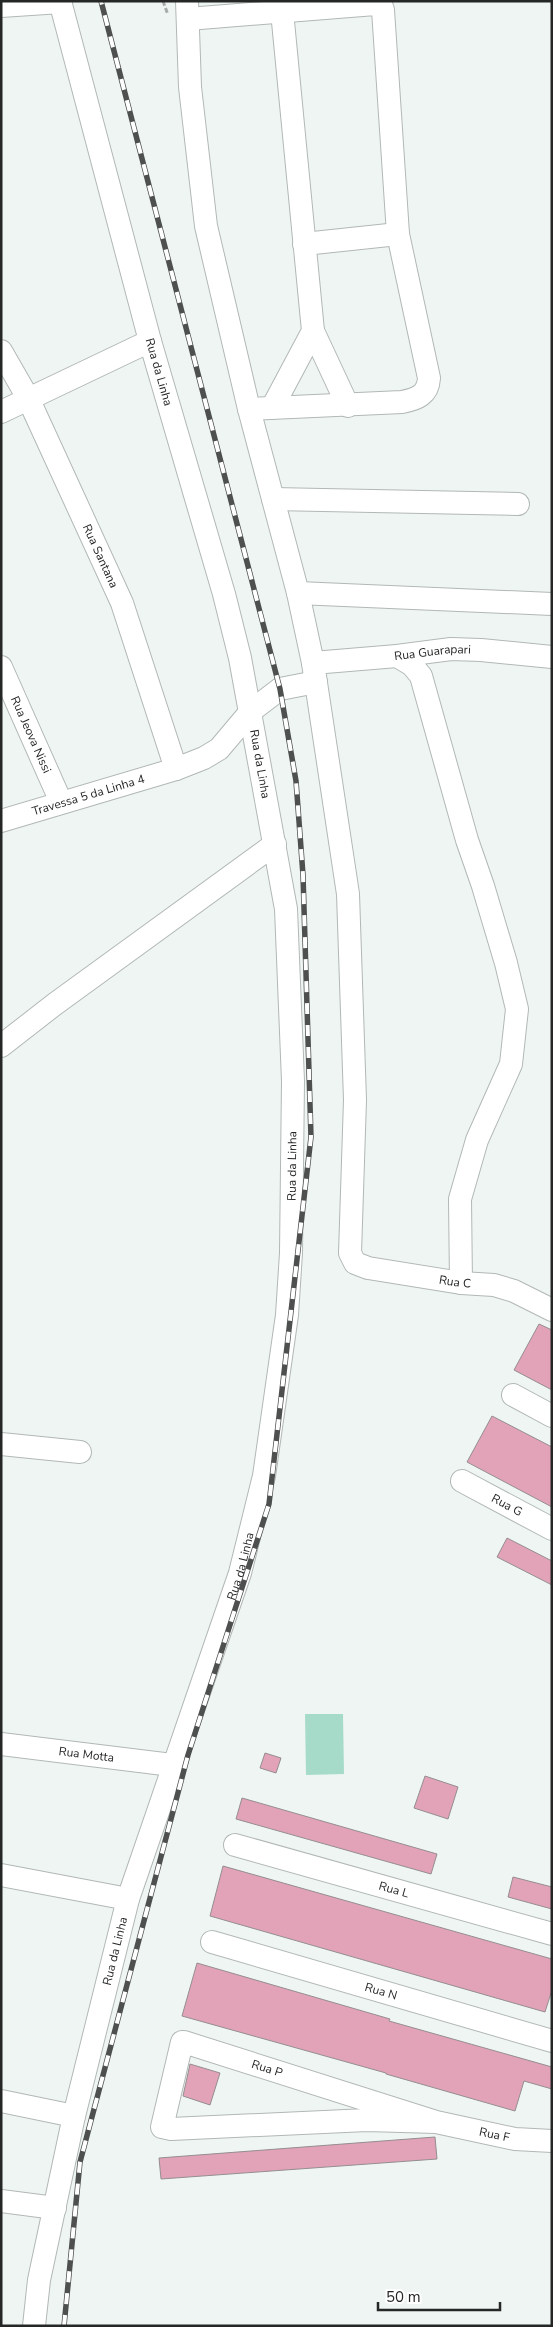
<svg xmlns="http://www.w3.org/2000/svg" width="553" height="2327" viewBox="0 0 553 2327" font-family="'Nunito Sans',sans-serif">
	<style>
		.green { fill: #a7dbc9 }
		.building { fill: #e2a2b7; stroke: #948e8f }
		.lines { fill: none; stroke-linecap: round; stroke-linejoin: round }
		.minor-casing { stroke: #b1b8b5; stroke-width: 24 }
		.path { stroke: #a7acaa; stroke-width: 3; stroke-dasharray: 5 2.5; stroke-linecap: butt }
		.minor { stroke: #fff; stroke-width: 22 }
		.rail-casing { stroke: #4d504f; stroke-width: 5.5 }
		.rail { stroke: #fff; stroke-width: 4; stroke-dasharray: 11; stroke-linecap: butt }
		.labels { text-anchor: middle; stroke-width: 4.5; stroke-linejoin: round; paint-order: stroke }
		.street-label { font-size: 12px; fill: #252726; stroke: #fff }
	</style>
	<rect width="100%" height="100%" fill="#eff5f3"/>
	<!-- green -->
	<path class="green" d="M305 1714H343L344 1774 306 1775Z"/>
	<!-- building -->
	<path class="building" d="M539 1324 552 1330V1390L514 1370Z
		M492 1416 552 1447V1507L467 1462Z
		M507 1538 552 1561V1585L497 1557Z
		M265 1753 281 1758 276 1773 260 1768Z
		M425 1776 458 1787 448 1819 414 1808Z
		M242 1798 437 1854 431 1874 236 1819Z
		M223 1866 552 1959V1990L545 2012 210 1916Z
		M513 1877 552 1887V1909L508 1897Z
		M197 1963 390 2019 389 2021 552 2067V2089L524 2081 515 2111 386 2074V2073L182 2016Z
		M190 2064 220 2073 210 2105 183 2096Z
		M435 2137 437 2159 161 2179 159 2158Z"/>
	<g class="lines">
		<!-- minor casing -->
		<g class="minor-casing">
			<g id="minor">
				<path id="s1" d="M187 1 190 87 206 226 249 409 298 593 313 663 348 894 355 1100 350 1253 355 1263 368 1268 461 1283 494 1285 514 1291 552 1310"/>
				<path d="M1 6 61 2"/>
				<path d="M188 19 375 4 382 7 383 10 398 234 429 378C428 395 417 399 402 402L249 409"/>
				<path d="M304 244 398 234"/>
				<path d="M313 331 348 406"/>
				<path id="s2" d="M1 351 28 398 122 603 176 769"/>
				<path d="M272 408 313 331 281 1"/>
				<path d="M1 412 150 341"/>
				<path d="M273 499 518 504"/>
				<path d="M298 593 552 604"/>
				<path d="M397 656 412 665 421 676 467 840 483 886 506 963 517 1009 511 1064 477 1140 460 1199 461 1283"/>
				<path id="s3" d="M313 663 397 656 451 649 481 650 552 657"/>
				<path id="s4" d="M1 667 61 802"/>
				<path id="s5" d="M1 821 176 769 204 758 219 749 251 711 280 689 316 682"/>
				<path d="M1 1046 55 1004 275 844"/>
				<path d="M513 1395 552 1416"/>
				<path d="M1 1444 80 1452"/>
				<path id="s6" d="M462 1481 552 1529"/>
				<path id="s7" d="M1 1744 172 1765"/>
				<path id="s8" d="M235 1845 552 1934"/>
				<path d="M1 1875 128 1899"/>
				<path id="s9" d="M212 1942 552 2041"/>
				<path d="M1 2101 74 2116"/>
				<path id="s10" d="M436 2122 367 2120 171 2129 162 2127 182 2042H184L436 2122 515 2139 552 2141"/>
				<path d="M1 2201 55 2208"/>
				<path id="s11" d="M34 2326 39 2280 74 2116 128 1899 240 1573 264 1476 287 1315 291 1253 293 1081 286 909 240 658 224 594 150 341 60 1"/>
			</g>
		</g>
		<!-- path -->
		<path class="path" d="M163 1 168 15"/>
		<!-- minor -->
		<use href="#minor" class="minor"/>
		<!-- rail casing -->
		<g class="rail-casing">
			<path id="rail" d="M64 2326 80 2162 188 1755 269 1504 311 1137 303 875 296 781 280 689 101 1"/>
		</g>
		<!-- rail -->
		<use href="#rail" class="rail"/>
	</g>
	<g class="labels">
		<!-- street labels -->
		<g class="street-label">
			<text transform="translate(159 372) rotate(74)" y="4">Rua da Linha</text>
			<text dy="4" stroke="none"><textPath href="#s2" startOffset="228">Rua Santana</textPath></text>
			<text dy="4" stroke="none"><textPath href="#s3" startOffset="120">Rua Guarapari</textPath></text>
			<text dy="4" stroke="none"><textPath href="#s4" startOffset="74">Rua Jeova Nissi</textPath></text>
			<text transform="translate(260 764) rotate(80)" y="4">Rua da Linha</text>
			<text dy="4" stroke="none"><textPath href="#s5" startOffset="91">Travessa 5 da Linha 4</textPath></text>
			<text dy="4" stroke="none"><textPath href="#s11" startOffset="1194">Rua da Linha</textPath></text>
			<text dy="4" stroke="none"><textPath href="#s1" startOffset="1382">Rua C</textPath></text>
			<text dy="4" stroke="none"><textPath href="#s6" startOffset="51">Rua G</textPath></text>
			<text dy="4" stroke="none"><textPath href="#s11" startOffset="789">Rua da Linha</textPath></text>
			<text dy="4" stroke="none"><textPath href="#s7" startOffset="86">Rua Motta</textPath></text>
			<text dy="4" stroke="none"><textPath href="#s8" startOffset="165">Rua L</textPath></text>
			<text dy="4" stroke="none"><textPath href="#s11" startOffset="384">Rua da Linha</textPath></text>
			<text dy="4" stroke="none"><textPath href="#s9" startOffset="176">Rua N</textPath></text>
			<text dy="4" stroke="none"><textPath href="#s10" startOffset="451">Rua P</textPath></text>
			<text dy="4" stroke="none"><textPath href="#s10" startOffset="688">Rua F</textPath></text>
		</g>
	</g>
	<!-- border -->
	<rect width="553" height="2327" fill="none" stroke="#252726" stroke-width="5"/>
	<!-- scale -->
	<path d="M378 2302v8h122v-8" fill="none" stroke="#252726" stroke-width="2.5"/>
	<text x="386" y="2302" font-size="15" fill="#252726" stroke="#ffffff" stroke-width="4" paint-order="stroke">50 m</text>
</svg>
